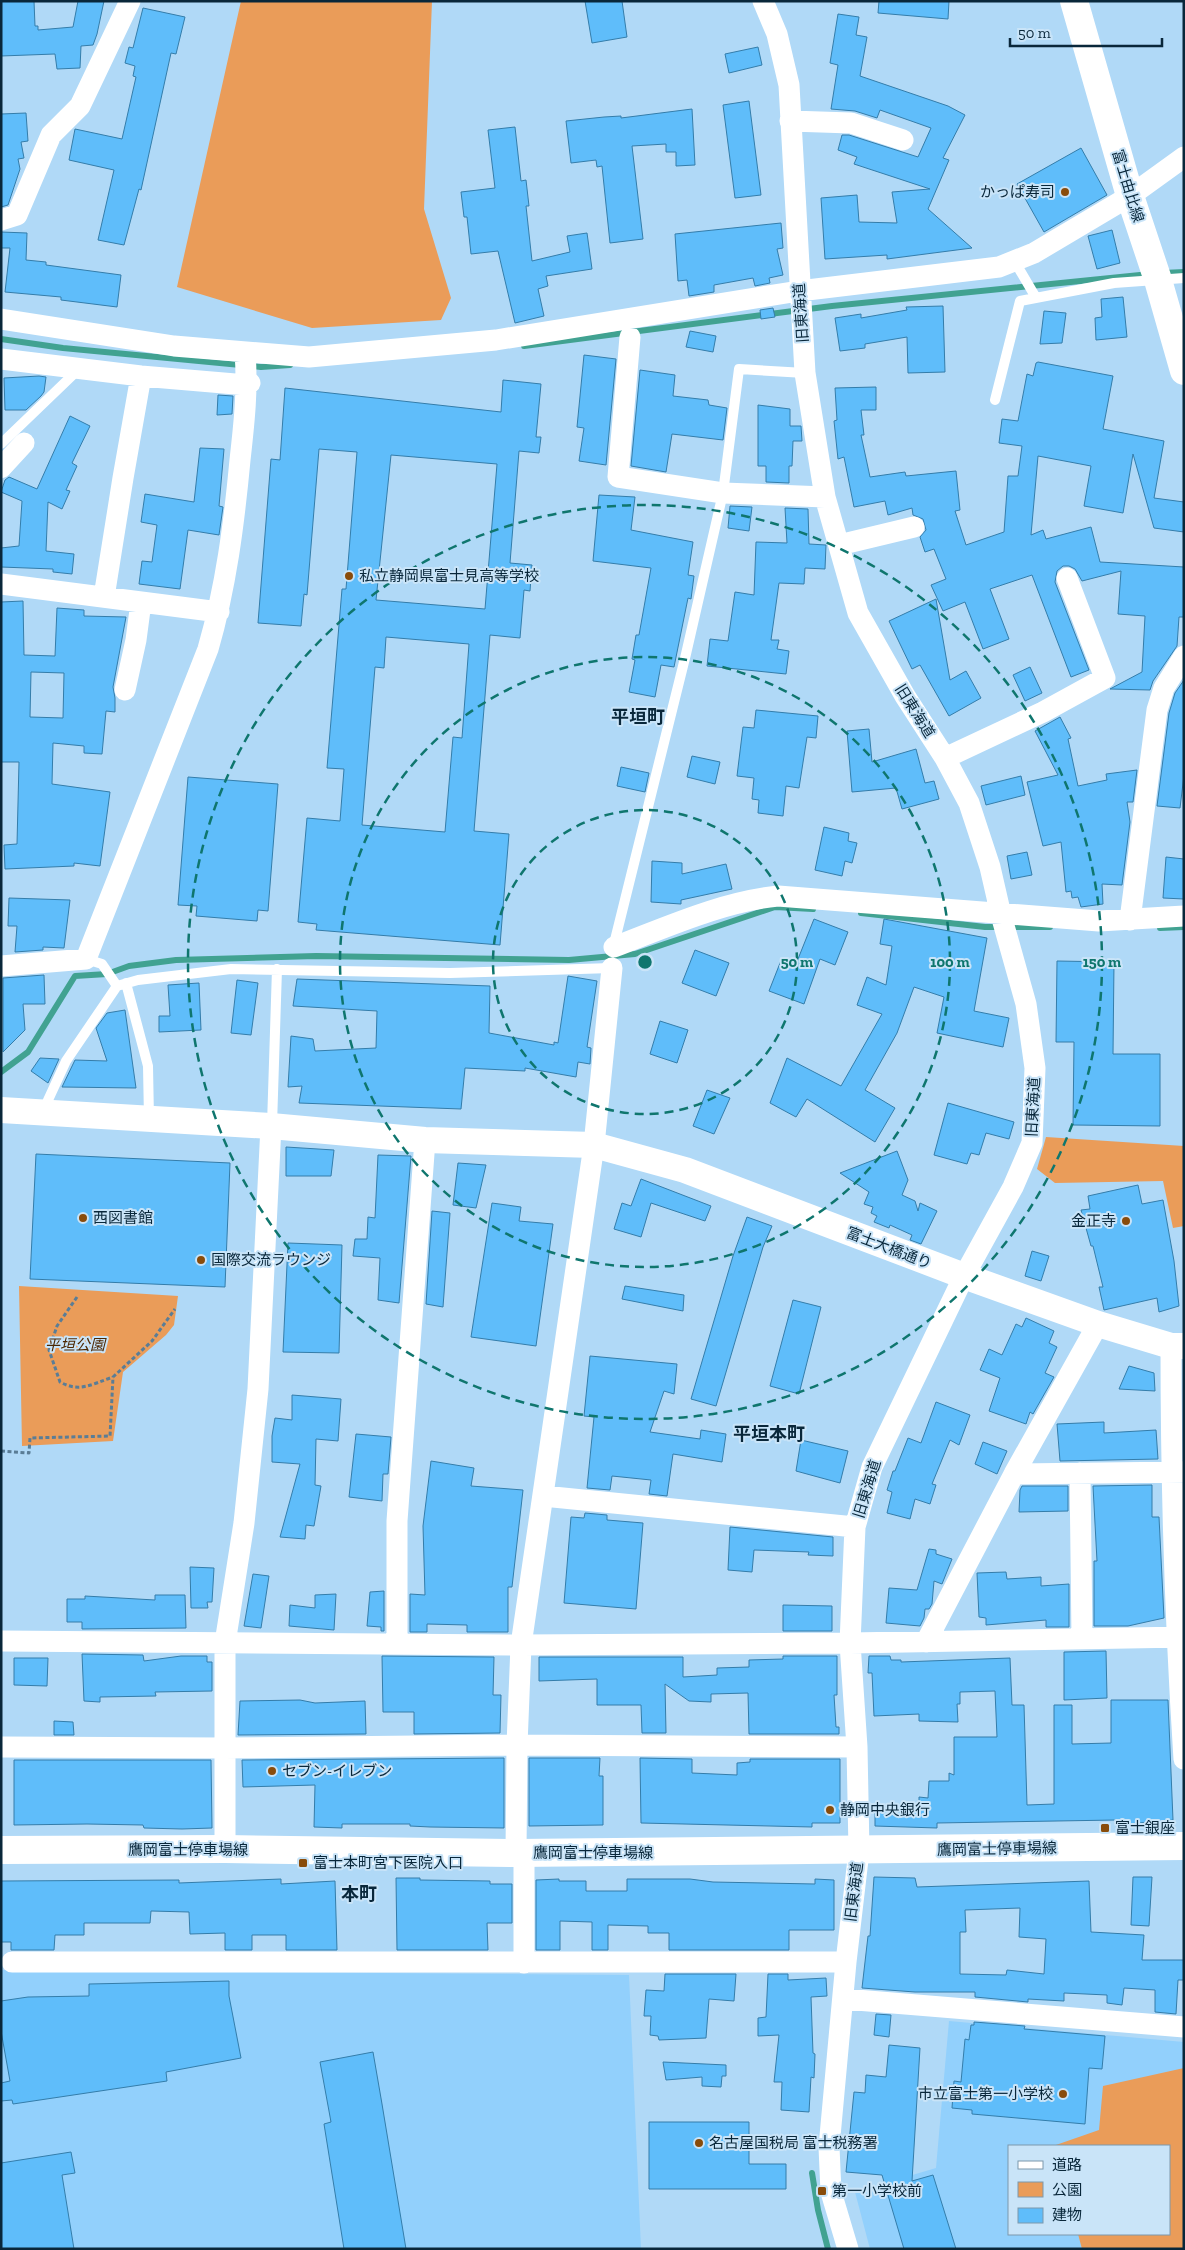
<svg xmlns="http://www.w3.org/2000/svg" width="1185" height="2250" viewBox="0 0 1185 2250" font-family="'Zilla Slab','Noto Sans JP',serif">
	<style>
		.built { fill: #92d0fc; fill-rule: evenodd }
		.green { fill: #ea9c59 }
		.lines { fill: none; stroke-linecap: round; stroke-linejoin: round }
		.stream { stroke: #41a291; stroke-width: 6 }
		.building { fill: #5fbdfa; stroke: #347daa; fill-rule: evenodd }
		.path { stroke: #5a7d96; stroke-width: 3; stroke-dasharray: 4 2.5; stroke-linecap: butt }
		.service { stroke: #fff; stroke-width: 10 }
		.minor { stroke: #fff; stroke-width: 21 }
		.tertiary { stroke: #fff; stroke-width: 26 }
		.secondary { stroke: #fff; stroke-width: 28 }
		.ring { fill: none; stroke: #0f766e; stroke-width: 2.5; stroke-dasharray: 9 6 }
		.poi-dot { fill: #894c0b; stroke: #c9e4f8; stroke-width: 2 }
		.labels { text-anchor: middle; stroke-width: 4; stroke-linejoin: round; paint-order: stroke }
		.street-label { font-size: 15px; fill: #09273a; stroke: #c9e4f8 }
		.poi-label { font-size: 15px; fill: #09273a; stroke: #c9e4f8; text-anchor: start }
		.park-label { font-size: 15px; font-style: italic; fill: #4d2700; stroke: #c9e4f8 }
		.quarter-label { font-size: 18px; font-weight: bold; fill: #09273a; stroke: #c9e4f8 }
		.centre { fill: #0f766e; stroke: #c9e4f8; stroke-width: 2.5 }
		.ring-label { font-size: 15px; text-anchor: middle; font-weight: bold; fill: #0f766e; stroke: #c9e4f8; stroke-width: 4; stroke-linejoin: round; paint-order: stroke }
	</style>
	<rect width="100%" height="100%" fill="#b0d9f7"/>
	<!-- built -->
	<path class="built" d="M1 1970 629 1975 641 2249H1Z
		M949 2021 1184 2042V2249H870L855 2192 936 2168ZM1009 2146H1169V2234H1009Z"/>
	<!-- green -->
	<path class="green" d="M241 1H432L424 209 451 298 441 320 312 328 177 287Z
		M1046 1137 1184 1146V1226L1173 1228 1163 1181 1055 1183 1037 1169Z
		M19 1286 178 1296 174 1325 166 1335 123 1372 113 1441 22 1446Z
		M1184 2068V2249H1082L1078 2234H1169V2146H1053L1099 2130 1103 2086Z"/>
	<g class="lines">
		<!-- stream -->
		<path class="stream" d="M1163 273 1184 272
			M1 339 63 348 261 367 290 365
			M524 346 832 306 1150 274
			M861 913 985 927H1050
			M1160 928 1184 927
			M1 1072 28 1052 75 976 107 974 129 966 176 960 316 956 569 960 635 954 775 907 813 909
			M812 2173 818 2210 828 2249"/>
	</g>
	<!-- building -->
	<path class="building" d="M1 1H34L35 26H38V30L73 27 78 1H104L97 34 93 45 81 46 80 68 57 69 55 54 1 56Z
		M585 1H622L627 37 592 43Z
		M879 1H949L948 19 878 13Z
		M143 8 185 17 176 54 171 53 141 190 139 189 124 245 98 240 114 170 69 160 75 129 122 139 136 77 133 76 135 66 125 63 129 47 133 48Z
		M838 14 859 17 856 35 867 37 860 76 948 106 965 115 943 158 949 160 928 209 972 248 887 259V255L825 259 821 198 857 195 859 222 897 223 892 192 930 189 854 164 857 157 838 150 842 135H849L918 157 931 128 880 110 877 118 855 111 831 109 838 65 830 63Z
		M758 47 762 65 729 73 725 54Z
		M749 101 761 195 735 198 723 105Z
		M692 109 695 165 676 166V152H666V144L632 146 643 239 610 243 602 166 597 167 596 160 571 163 566 121 604 117 621 116V118Z
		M26 113 28 141 21 142 24 158 18 159 20 169 8 205 1 207V114Z
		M515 127 521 181 526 180 529 206H526L532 261 570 252 567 236 587 233 592 269 546 276 548 286 538 289 544 316 515 323 498 251 471 254 467 217H464L461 192 495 188 488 130Z
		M1081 148 1107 195 1044 232 1017 184Z
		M781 223 783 248 777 249 783 275 769 278 770 283 755 286 753 278 714 285V292L689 296 687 280 678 281 675 234Z
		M1112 230 1120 263 1097 269 1088 236Z
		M1 232 27 233 26 260 46 262V265L121 275 117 307 61 300V297L5 292 10 248H1Z
		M1123 297 1127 337 1096 340 1095 318 1102 317 1101 299Z
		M943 306 945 372 908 373 907 337 865 344V348L840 351 835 318 861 314V318L907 310 906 307Z
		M773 308 775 317 761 319 760 310Z
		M1044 311 1066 313 1062 343 1040 344Z
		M690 331 716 336 713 352 686 347Z
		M584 355 616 359 606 465 579 461 584 428 577 427Z
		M1038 362 1113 376 1103 429 1164 441 1154 498 1184 502V532L1154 528 1133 454 1123 513 1084 506 1091 466 1038 456 1031 535 1043 530 1046 539 1091 527 1100 562 1184 567V617H1179L1177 646 1153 681 1150 690 1110 689 1142 672 1145 616 1118 614 1121 571 1082 581 1075 569 1069 566H1063L1057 571 1055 582 1089 670 1071 677 1032 575 990 589 1009 639 983 649 965 602 943 611 931 585 946 579 934 549 925 552 920 537 926 530 923 519 913 515 912 508 888 515 885 501 854 507 844 457 838 459 834 421 837 420 835 388 876 387V410H861L864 435H861L870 477 905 472 906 476 956 471 960 510 955 511 966 545 1004 532 1008 476H1018L1022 446 999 443 1002 419 1018 421 1027 374 1033 376 1036 363Z
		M640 370 675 375 673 396 708 400 709 405 727 408 723 440 672 434 666 472 631 466Z
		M39 376 46 377 44 392 41 396 26 410H5L4 378Z
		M503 380 541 384 536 437H541L539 453 519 451 510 563 532 565 530 591 524 590 520 638 490 635 474 831 509 834 500 945 316 930 317 924 298 922 307 818 340 821 344 769 327 768 342 589H346L357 452 319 449 307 595 304 594 301 626 258 623 271 459 280 460 285 388 501 412ZM391 455 497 464 485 609 376 600ZM386 637 469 644 462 738 453 737 445 832 362 825 375 667 384 668Z
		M218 395 233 396 232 414 217 415Z
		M758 405 790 409V426H801L802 441H793L792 466H789V483L766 482V466H758Z
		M70 416 90 426 72 463 77 466 66 490 70 491 62 509 48 502 46 551 74 554 72 574 53 572V569L1 567V548L19 546 22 501 1 492 5 480 9 477 37 489Z
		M200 448 224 449 219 506 223 507 219 535 188 530 180 589 139 584 142 561 152 562 157 525 141 522 145 494 194 502Z
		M599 495 635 497 631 530 693 542 688 575 694 576 691 599 688 598 674 667 661 665 655 697 629 692 635 660 632 659 636 635H639L651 568 593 561Z
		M730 506 752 507 749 531 728 528Z
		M785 508 808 509 809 544 826 545 825 569 805 568 804 584 779 583 771 640H779L777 649 789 651 786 674 707 666 710 639 728 641 735 592 754 595 756 542 787 543Z
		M936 599 950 680 966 671 981 698 949 716 920 665 912 669 889 621Z
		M23 601 24 655 55 656 57 608 84 610V616L126 617 113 687 115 698V712L106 711 102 754 84 753V746L53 743 52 784 110 792 100 866 74 863V866L5 869 4 845 17 844 19 762H1V602ZM31 672 64 673 63 718 30 717Z
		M1030 667 1042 693 1025 701 1013 675Z
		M1184 680V775L1180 808 1157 806 1169 713 1175 693Z
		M756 710 818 716 816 738 807 737 799 788 786 786 783 816 758 813 759 800 752 799 754 778 737 776 743 727 754 728Z
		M1060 717 1071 738 1068 739 1078 786 1107 780 1106 774 1137 770 1133 802H1127L1130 822 1122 885 1102 884 1103 904 1081 907 1078 897 1072 898 1071 891 1066 892 1061 842 1043 846 1027 782 1058 775 1035 731Z
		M869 729 872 762 916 749 925 783 934 781 939 799 902 809 896 788 852 792 847 731Z
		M692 756 720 762 715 784 687 777Z
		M621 767 649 773 645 792 617 786Z
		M1021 776 1025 795 986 805 981 786Z
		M188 777 278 784 268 911 258 910 257 921 196 916 197 906 178 905Z
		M824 827 849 833 848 841 857 843 852 863 845 861 842 876 815 870Z
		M1027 852 1032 875 1011 879 1007 856Z
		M1166 857 1184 859V899L1163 898Z
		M652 861 682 863V874L726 864 732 889 681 900V904L651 902Z
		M9 898 70 900 64 948 43 947V950L15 952 17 926H8Z
		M814 919 848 932 835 965 820 959 804 1004 769 991 782 958 796 964Z
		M884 919 987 938 974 1011 1009 1018 1003 1047 937 1033 944 997 914 987 897 1033 865 1090 895 1108 875 1142 807 1099 796 1117 770 1103 787 1058 841 1086 882 1014 857 1005 867 977 886 985 892 946 880 944Z
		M695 950 729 963 716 996 682 983Z
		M1057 961 1114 962 1113 1054H1160V1126L1073 1125 1074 1042H1056Z
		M44 975 45 1004H23L25 1030 3 1052V978Z
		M568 976 597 981 587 1047 591 1048 590 1064 578 1062 576 1077 525 1068V1071L465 1068 461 1109 299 1103 302 1086 288 1087 291 1036 313 1039 315 1051 376 1048 377 1011 293 1006 297 979 490 986 489 1033 554 1045V1042L558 1043Z
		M237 980 258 983 251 1035 231 1033Z
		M199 983 201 1030 159 1032V1016H170L168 985Z
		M125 1010 136 1088 62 1087 75 1060 107 1061 96 1028 107 1013Z
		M660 1021 688 1030 677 1063 650 1054Z
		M40 1058 59 1059 48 1083 31 1071Z
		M707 1090 730 1098 714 1134 693 1126Z
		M948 1103 1014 1122 1009 1139 986 1133 979 1155 971 1153 967 1164 934 1155Z
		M286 1147 334 1150 331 1176H286Z
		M897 1151 908 1180 902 1195 915 1201 918 1211 920 1203 937 1211 921 1244 910 1240 912 1235 890 1225 889 1228 874 1222 877 1216 871 1213 873 1207 864 1204 869 1192 840 1173Z
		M36 1154 230 1163 225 1287 30 1279Z
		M378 1155 411 1156 399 1303 378 1300 380 1258 353 1256 355 1239H367L368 1217 375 1218Z
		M458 1163 486 1165 476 1208 453 1205Z
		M641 1179 711 1206 705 1221 651 1203 641 1237 614 1229 622 1203 631 1206Z
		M1138 1185 1142 1204 1163 1200 1174 1261 1179 1306 1159 1312 1157 1298 1104 1310 1099 1287H1103L1093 1246H1091L1081 1210 1090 1209 1088 1196Z
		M492 1203 521 1207 519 1221 553 1224 536 1346 471 1337Z
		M432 1211 450 1213 443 1307 426 1304Z
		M747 1217 772 1226 763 1247 716 1406 691 1399 733 1256Z
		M288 1243 342 1245 339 1353 283 1352Z
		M1032 1251 1049 1256 1041 1281 1025 1276Z
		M625 1286 684 1295 683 1311 622 1299Z
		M793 1300 821 1307 799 1394 770 1386Z
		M1026 1318 1054 1331 1049 1343 1057 1347 1045 1373 1054 1377 1033 1414 1030 1412 1026 1424 989 1411 1000 1378 980 1370 989 1349 1002 1355 1016 1324 1022 1327Z
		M590 1356 677 1364 674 1394 664 1391 650 1432 700 1439 701 1430 726 1434 722 1462 673 1454 667 1496 649 1494 651 1480 612 1476 610 1490 587 1488 594 1417 584 1416Z
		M1129 1366 1154 1373 1155 1391 1119 1389Z
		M292 1395 341 1399 338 1441 316 1439 315 1485 321 1486 314 1526 306 1525 305 1539 280 1537 300 1464 272 1462V1436L275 1418 292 1420Z
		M936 1402 970 1415 959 1445 950 1440 932 1484 936 1485 930 1504 915 1499 910 1519 887 1513 892 1492 887 1490 893 1471H895L908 1438 921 1443Z
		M1104 1422V1433L1156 1430 1158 1459 1060 1461 1057 1424Z
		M356 1434 391 1437 388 1474H383L382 1501 349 1497Z
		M801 1440 848 1451 840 1483 796 1471Z
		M983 1442 1007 1451 997 1474 975 1464Z
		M431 1461 474 1468 471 1486 523 1490 512 1587H508V1632H467V1625L427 1624V1632H410V1594L425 1595 423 1526Z
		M1152 1485V1517H1159L1164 1618 1128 1626H1094V1561H1097L1093 1486Z
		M1022 1486H1068V1511L1019 1512 1020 1490Z
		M585 1513 607 1515V1520L643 1523 636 1609 564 1603 571 1517 584 1518Z
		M730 1527 833 1537V1556L808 1555 809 1552 754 1550 752 1572 728 1570Z
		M929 1549 936 1550V1554L952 1559 942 1584 934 1581 932 1604 929 1609H925L924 1618 920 1626 886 1623 889 1588 917 1590Z
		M190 1567 214 1568 212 1602H207L208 1608H191Z
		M1006 1572 1007 1579 1041 1577V1586L1069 1584V1627H1046V1620L986 1625V1618L979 1617 977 1573Z
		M253 1574 269 1576 261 1628 244 1626Z
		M384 1591V1631H381V1627L367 1626 370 1592Z
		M336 1594 334 1630 289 1626 290 1605 315 1608V1595Z
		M155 1595H185L186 1628 82 1629V1622H67V1599H85V1596L155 1600Z
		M783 1605 832 1606V1631H783Z
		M1106 1651 1107 1698 1064 1700V1652Z
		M82 1654 143 1655 144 1661 181 1656H207V1662H212V1691L155 1692 156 1696 100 1697V1702L84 1701Z
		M382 1656 494 1657 493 1695H501L500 1733 414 1734V1712H383Z
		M783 1656H837V1695H834L836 1727H839V1734H749L748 1693 711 1694V1702L689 1701 665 1684 666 1733H642L641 1705H597V1679L539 1681V1657H683V1677L717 1675V1668L749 1667V1660L783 1659Z
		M869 1656H890L891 1660H901V1662L1010 1658 1012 1705H1024L1027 1805 1054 1804V1705H1072V1744L1111 1743V1700H1168L1173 1820 1116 1825V1820L937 1823V1828L875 1826V1806L919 1807V1797L928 1798 929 1781H949V1773L954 1775V1737H997L995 1691 960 1692V1704H957L958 1722 919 1721V1714L874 1716 872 1673H868Z
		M14 1658H48L47 1686 14 1685Z
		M300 1700 315 1703 365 1701 366 1734 238 1735 240 1701Z
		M54 1721 73 1722 74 1735H54Z
		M504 1758V1828L430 1827 410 1826V1824H342V1828L314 1827 315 1785 243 1787 242 1760Z
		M529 1758H600L599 1776H603V1825L529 1826Z
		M640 1758 692 1759V1773L737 1775V1763L750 1762V1759H840V1823H812V1827L641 1823Z
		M14 1760H211L212 1828 182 1829 144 1828 143 1825 87 1824 14 1825Z
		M874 1877 915 1878 917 1887 1089 1881 1091 1932 1144 1935 1142 1960H1184V1980H1178L1176 2014 1155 2012V1990L1124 1988 1122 2005 1107 2003V1995L1064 1993V2001L1028 1999V2002L975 1997V1992H915L862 1988 868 1936H870ZM1020 1908 1019 1937 1046 1939 1044 1974 1007 1970 1006 1975 960 1974V1932H966L965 1910Z
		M1133 1877H1152L1149 1926 1131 1925Z
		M396 1878H420V1880L490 1881V1884H512V1923H487L488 1950H397Z
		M281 1879V1884L335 1881 337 1950H286V1935H252V1950H225V1933L190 1934 189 1912 151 1911 150 1923H84V1935H55L54 1950H11V1942H1V1881L179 1880V1883Z
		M559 1879V1881H586V1891H627V1879H690L713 1882 815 1884V1879L834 1880V1930H789V1950H669V1933H648V1926L608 1925V1950H592V1922L560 1921V1950H536V1880Z
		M665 1974H736L734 2001 709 1999 706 2038 659 2040 658 2036 650 2035 651 2016H644L646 1990 664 1991Z
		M768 1974H788V1980L826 1978 827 1996 811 1997 813 2053 815 2054 814 2078 811 2077 809 2112 781 2110 782 2082H774L779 2035 758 2036V2018L766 2017Z
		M229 1981V1996L241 2058 166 2072 167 2081 13 2104 12 2100 1 2101V2083L10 2081 1 2031V2001L28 1997 89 1996V1984Z
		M876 2014 891 2015 889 2037 874 2035Z
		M974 2022 1025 2026 1024 2029 1105 2036 1102 2069 1089 2068 1085 2124 972 2114V2110L952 2108 954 2081 961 2082 965 2039 969 2040 971 2025H974Z
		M889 2045 920 2048 912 2181 933 2175 956 2249H904L882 2175 846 2172 854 2092 865 2093 866 2075 886 2077Z
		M373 2052 382 2104 406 2249H344L324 2124 331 2122 320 2062Z
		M663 2062 726 2065V2076H722L721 2087 702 2086V2077L666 2080Z
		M649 2122H749V2164H786V2189H649Z
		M71 2152 75 2173 62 2175 74 2249H1V2163Z"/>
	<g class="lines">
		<!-- path -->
		<path class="path" d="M77 1297 57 1326 49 1350 60 1382C80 1393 92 1384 113 1377
			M1 1451 29 1453 30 1438 110 1436 113 1377 152 1341 175 1309"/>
		<!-- service -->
		<path class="service" d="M1015 262 1035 296
			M995 400 1020 301 1114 283 1184 278
			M1 444 79 369
			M613 948 686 654 723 493 739 369 805 373
			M86 959 102 964 117 986
			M126 983 148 1066 149 1119
			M43 1111 66 1061 117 986 138 980 231 969 450 973 612 968V965
			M272 1125 277 969"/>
		<!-- minor -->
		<path class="minor" d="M763 1 777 34 789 85 805 373 825 497 858 613 905 696 945 758 969 803 990 867 1001 915 1026 1004 1035 1068 1032 1143 1013 1187 964 1276 872 1467 855 1527 850 1643 857 1747 859 1851 846 1962 829 2147 831 2192 848 2249
			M790 121 851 123 903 140
			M1 220 17 215 51 135 80 106 130 1
			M1 319 174 346 309 357 496 340 799 291 999 267 1034 253 1130 196 1184 157
			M630 337 618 477 723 493 825 497
			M1 359 141 376 247 385 250 383
			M1 468 24 443
			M839 545 914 527
			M1 584 219 612
			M104 597 123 478 141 376
			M125 690 136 640 141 602
			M945 758 1043 712 1105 678 1067 578
			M1130 920 1157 710 1164 688 1184 656
			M614 947C667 927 721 902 778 896L1099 921 1184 916
			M1 966 86 959 208 649C226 587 234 524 240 460 244 424 248 390 245 353
			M1171 1346C1171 1484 1175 1621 1184 1759
			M1080 1473 1082 1639
			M1014 1474 1184 1472
			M543 1496 855 1527
			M1 1641 521 1645 850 1643 1184 1637
			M926 1642 1014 1474 1098 1324
			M397 1644V1521L425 1140
			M1 1747 224 1748 517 1745 857 1747
			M225 1849V1643L244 1523 258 1389 271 1126
			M516 1853 517 1745 521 1645 594 1145 612 968
			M524 1853V1963
			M12 1962H846
			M844 1999 1184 2027"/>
		<!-- tertiary -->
		<path class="tertiary" d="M1 1110 271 1126 425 1140 594 1145 685 1170 964 1276 1098 1324 1171 1346H1184"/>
		<!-- secondary -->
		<path class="secondary" d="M1074 1 1130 196 1158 280 1184 371
			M1 1850 225 1849 516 1853 1184 1846"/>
	</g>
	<!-- distance rings -->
	<g class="ring">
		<circle cx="645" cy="962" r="152"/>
		<circle cx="645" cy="962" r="305"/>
		<circle cx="645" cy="962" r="457"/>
	</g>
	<!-- markers -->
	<g class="poi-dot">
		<circle cx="1065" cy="192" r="5"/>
		<circle cx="349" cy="576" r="5"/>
		<circle cx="83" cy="1218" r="5"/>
		<circle cx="1126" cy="1221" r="5"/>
		<circle cx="201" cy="1260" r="5"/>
		<circle cx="272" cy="1771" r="5"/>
		<circle cx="830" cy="1810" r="5"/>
		<rect x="1100" y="1823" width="10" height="10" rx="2.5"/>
		<rect x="298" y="1858" width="10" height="10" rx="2.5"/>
		<circle cx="1063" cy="2094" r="5"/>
		<circle cx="699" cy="2143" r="5"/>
		<rect x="817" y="2186" width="10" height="10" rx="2.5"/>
	</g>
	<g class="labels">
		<!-- street labels -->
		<g class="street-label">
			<text transform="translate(1128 186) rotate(73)" y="5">富士由比線</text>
			<text transform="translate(801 313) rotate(-94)" y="5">旧東海道</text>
			<text transform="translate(915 711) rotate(58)" y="5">旧東海道</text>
			<text transform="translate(1033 1107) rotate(-87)" y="5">旧東海道</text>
			<text transform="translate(889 1248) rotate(21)" y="5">富士大橋通り</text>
			<text transform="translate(867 1489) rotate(-73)" y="5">旧東海道</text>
			<text transform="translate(997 1849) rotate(-1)" y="5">鷹岡富士停車場線</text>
			<text x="188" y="1855">鷹岡富士停車場線</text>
			<text x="593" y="1858">鷹岡富士停車場線</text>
			<text transform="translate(854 1892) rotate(-83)" y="5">旧東海道</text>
		</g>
		<!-- poi labels -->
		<g class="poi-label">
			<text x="1055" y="197" text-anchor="end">かっぱ寿司</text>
			<text x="359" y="581">私立静岡県富士見高等学校</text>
			<text x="93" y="1223">西図書館</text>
			<text x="1116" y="1226" text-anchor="end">金正寺</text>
			<text x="211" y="1265">国際交流ラウンジ</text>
			<text x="282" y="1776">セブン-イレブン</text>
			<text x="840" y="1815">静岡中央銀行</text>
			<text x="1115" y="1833">富士銀座</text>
			<text x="313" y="1868">富士本町宮下医院入口</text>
			<text x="1053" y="2099" text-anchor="end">市立富士第一小学校</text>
			<text x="709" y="2148">名古屋国税局 富士税務署</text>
			<text x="832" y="2196">第一小学校前</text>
		</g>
		<!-- park labels -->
		<g class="park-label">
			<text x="75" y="1350">平垣公園</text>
		</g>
		<!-- quarter labels -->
		<g class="quarter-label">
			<text x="638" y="723">平垣町</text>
			<text x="769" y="1440">平垣本町</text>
			<text x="359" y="1900">本町</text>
		</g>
	</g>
	<circle cx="645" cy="962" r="8" class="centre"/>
	<g class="ring-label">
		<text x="797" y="967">50 m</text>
		<text x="950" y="967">100 m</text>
		<text x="1102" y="967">150 m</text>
	</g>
	<!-- border -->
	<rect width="1185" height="2250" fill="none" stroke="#09273a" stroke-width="5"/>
	<!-- legend -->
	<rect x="1008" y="2145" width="162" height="90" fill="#c9e4f8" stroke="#7c98ac"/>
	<rect x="1018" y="2161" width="25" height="8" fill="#ffffff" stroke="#7c98ac"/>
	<text x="1052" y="2170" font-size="15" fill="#09273a">道路</text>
	<rect x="1018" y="2182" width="25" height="15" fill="#ea9c59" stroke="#7c98ac"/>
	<text x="1052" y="2195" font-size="15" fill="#09273a">公園</text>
	<rect x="1018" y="2208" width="25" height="15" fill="#5fbdfa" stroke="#7c98ac"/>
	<text x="1052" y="2220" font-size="15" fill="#09273a">建物</text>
	<!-- scale -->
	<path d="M1010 38v8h152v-8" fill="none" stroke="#09273a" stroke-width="2.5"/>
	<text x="1018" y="38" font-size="15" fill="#09273a" stroke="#c9e4f8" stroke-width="4" paint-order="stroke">50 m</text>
</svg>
